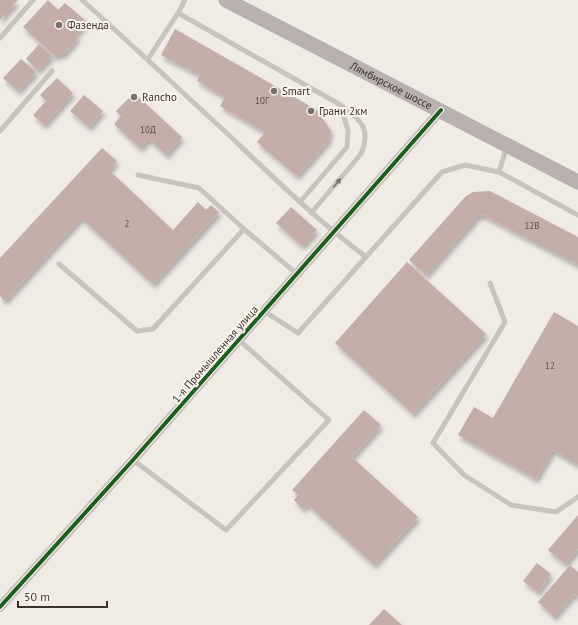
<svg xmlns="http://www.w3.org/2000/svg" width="578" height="625" viewBox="0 0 578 625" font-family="'PT Sans',sans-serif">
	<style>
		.building { fill: #c3afa7; filter: url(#shadow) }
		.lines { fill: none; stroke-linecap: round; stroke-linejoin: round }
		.lane { stroke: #c9c3be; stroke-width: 5 }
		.street { stroke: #c9c3be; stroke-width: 10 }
		.primary { stroke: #b8b1ad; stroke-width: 15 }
		.cycleway-casing { stroke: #fbf5ee; stroke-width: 6 }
		.cycleway { stroke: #1b5e20; stroke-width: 4 }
		.oneway { fill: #7b726d }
		.poi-dot { fill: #7a716c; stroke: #fbf5ee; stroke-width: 1.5 }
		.labels { text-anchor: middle; stroke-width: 4; stroke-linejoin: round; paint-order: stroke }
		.number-label { font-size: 9px; fill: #5d504a }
		.poi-label { font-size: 11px; fill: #3b302b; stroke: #fbf5ee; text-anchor: start }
		.street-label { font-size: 11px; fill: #3b302b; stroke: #fbf5ee }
	</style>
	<defs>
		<filter id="shadow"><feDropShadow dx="2.5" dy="4.5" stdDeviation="2" flood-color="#0004"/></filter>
	</defs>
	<rect width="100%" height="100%" fill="#f0ebe5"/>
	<!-- building -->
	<path class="building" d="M0 0H18L0 20Z
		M48 0 58 10 65 3 87 22 75 35 78 38 63 55 60 53 56 57 23 27Z
		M175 29 317 110 331 131 328 141 297 176 257 142 265 132 220 106 225 97 197 81 200 75 161 55Z
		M39 44 52 56 38 70 26 59Z
		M21 59 36 72 18 91 3 78Z
		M57 78 73 93 44 125 33 115 46 101 40 95Z
		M134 93 182 137 166 155 149 139 140 148 114 124 121 116 116 111Z
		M84 95 103 111 89 127 70 111Z
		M102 148 117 161 109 170 173 230 198 202 206 210 211 205 219 212 153 284 81 218 5 301 0 296V258Z
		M490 191 578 237V265L483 215 478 216 426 275 409 260 466 196 473 192Z
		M291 207 317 230 302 246 276 223Z
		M407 262 486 334 413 414 335 343Z
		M554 312 578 326V465L553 450 536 479 458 435 474 407 493 418Z
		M364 410 381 425 352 457 418 517 374 565 307 504 303 509 294 500 298 495 292 490Z
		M578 515V549L565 564 548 550Z
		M537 563 551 574 538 592 523 581Z
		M570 565 578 572V597L574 594 554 617 538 602Z
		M384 609 402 625H369Z"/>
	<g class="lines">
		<!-- lane -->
		<path class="lane" d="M82 0C132 45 182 92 232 138 276 180 318 221 366 257L442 172 465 165 499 172
			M178 13 185 0
			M0 38 33 0
			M148 59 178 13 339 104C360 119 372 128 361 154L311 213
			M0 131 52 71
			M507 146 499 172 578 215
			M138 175 199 188 244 229
			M300 202 347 147 348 130 340 105
			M59 264 137 331 153 329 244 229 297 274
			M490 283 505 322 433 443 464 475 511 505 556 512 578 497
			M264 311 298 333 366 257
			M133 460 226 530 329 420 239 340"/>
		<!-- street -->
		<path class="street" d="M0 607 133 460 441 110"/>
		<!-- primary -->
		<path class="primary" id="s1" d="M226 0 578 182"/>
		<!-- cycleway casing -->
		<g class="cycleway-casing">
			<path id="cycleway" d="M0 607 133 460 441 110"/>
		</g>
		<!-- cycleway -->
		<use href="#cycleway" class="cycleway"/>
	</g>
	<!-- one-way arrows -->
	<defs><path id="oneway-solid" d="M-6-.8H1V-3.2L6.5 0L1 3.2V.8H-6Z"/></defs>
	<use class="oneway" href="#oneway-solid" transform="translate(337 183) rotate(-50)"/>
	<!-- markers -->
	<g class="poi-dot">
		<circle cx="59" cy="25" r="4"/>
		<circle cx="274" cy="91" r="4"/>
		<circle cx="134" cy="97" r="4"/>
		<circle cx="311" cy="111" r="4"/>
	</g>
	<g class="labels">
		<!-- number labels -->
		<g class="number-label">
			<text x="262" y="104">10Г</text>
			<text x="148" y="133">10Д</text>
			<text x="127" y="227">2</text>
			<text x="532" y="229">12В</text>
			<text x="550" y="369">12</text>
		</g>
		<!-- poi labels -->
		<g class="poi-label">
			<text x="67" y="29">Фазенда</text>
			<text x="282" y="95">Smart</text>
			<text x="142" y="101">Rancho</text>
			<text x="319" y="115">Грани 2км</text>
		</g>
		<!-- street labels -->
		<g class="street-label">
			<text dy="4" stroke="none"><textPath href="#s1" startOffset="186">Лямбирское шоссе</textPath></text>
			<text transform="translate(215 354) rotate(-49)" y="4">1-я Промышленная улица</text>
		</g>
	</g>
	<!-- scale -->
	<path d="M18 601v6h89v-6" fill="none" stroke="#3b302b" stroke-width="2"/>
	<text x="24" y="601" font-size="12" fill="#3b302b" stroke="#fbf5ee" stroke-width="3" paint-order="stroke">50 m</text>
</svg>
